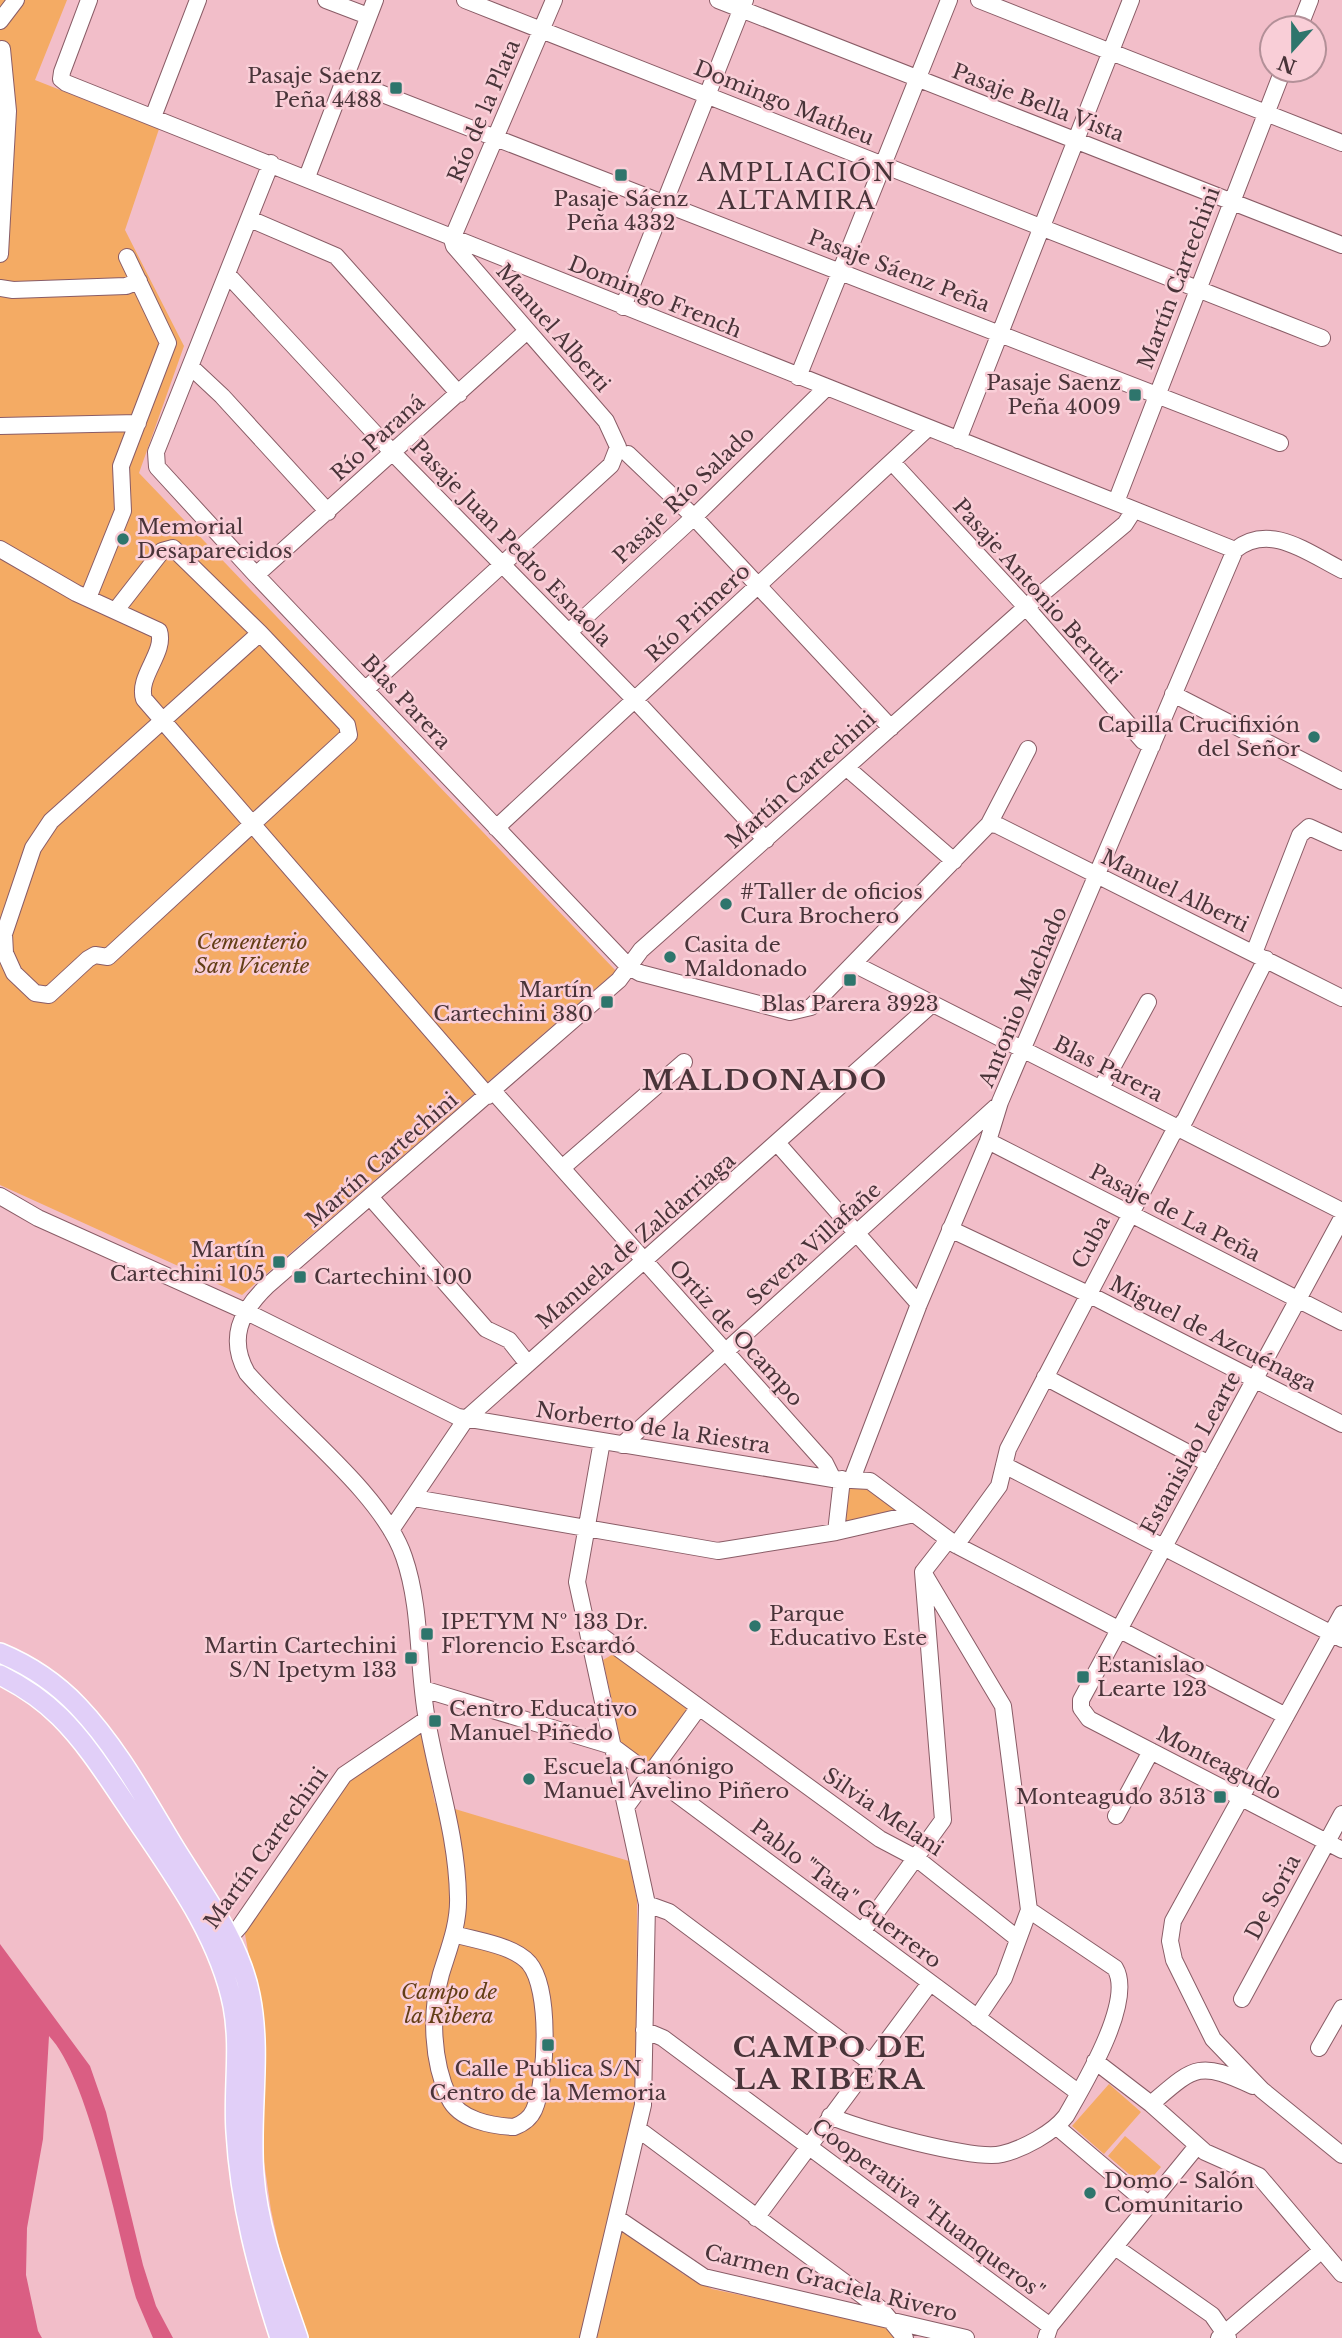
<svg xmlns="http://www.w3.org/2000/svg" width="1342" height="2338" viewBox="0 0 1342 2338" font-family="'Libre Baskerville',serif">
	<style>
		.green { fill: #f4ab64 }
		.water { fill: #da5e83 }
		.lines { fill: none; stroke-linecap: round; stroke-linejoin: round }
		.minor-casing { stroke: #895c66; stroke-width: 18 }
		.major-casing { stroke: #fff; stroke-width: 22 }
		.minor { stroke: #fff; stroke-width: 16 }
		.major { stroke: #e1cff8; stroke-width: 19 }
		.poi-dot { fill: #2e756c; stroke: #f9ced7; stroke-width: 2.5 }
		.labels { text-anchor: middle; stroke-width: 5; stroke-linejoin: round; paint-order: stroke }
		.poi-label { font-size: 21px; fill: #493439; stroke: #f9ced7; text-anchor: start }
		.street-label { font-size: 21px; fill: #493439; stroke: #f9ced7 }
		.park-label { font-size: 21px; font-style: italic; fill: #633e16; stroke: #f9ced7 }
		.quarter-label { font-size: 24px; letter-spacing: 2px; fill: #493439; stroke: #f9ced7 }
		.district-label { font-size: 28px; font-weight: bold; letter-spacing: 2px; fill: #493439; stroke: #f9ced7 }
	</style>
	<rect width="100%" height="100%" fill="#f2bec9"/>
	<!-- green -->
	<path class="green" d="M0 0H67L35 80 159 129 125 230 184 346 139 473 616 971 242 1295 0 1185Z
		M848 1484 869 1485 907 1513 840 1528Z
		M615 1653 686 1706 687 1713 652 1761 644 1764 622 1748 603 1660Z
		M420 1727 435 1803 629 1861 637 1900 636 2099 609 2217 683 2274 712 2289 891 2327 897 2338H306L283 2265 271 2210 263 2155 262 2026 244 1929 353 1775Z
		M1109 2084 1141 2112 1104 2154 1072 2126Z
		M1125 2136 1161 2167 1144 2187 1108 2156Z"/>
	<!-- water -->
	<path class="water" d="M0 1944 90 2066 106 2112 143 2265 156 2306 173 2338H153L136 2298C118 2235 90 2079 49 2036L43 2139 27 2228 26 2275 38 2331 42 2338H0Z"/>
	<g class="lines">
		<!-- minor casing -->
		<g class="minor-casing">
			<path id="minor" d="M89 0 62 72 61 79 66 83 1235 550
				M326 0 368 16
				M465 0 1322 338
				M718 0 1342 245
				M979 0 1342 143
				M0 21 16 0
				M1299 28 1310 0
				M344 79 1280 443
				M153 117 198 0
				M271 163 156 452 157 467 256 575 629 967 640 973 790 1012 811 1007 989 824 1028 749
				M307 177 375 0
				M250 219 336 256 459 394
				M0 254 8 111 2 49
				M227 274 393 453 635 700 766 840
				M0 288 13 290 126 286 139 281
				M623 307 745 0
				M191 367 222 396 328 512
				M798 377 949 0
				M0 426 138 423
				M958 440 1131 0
				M628 454 694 517 891 728
				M892 462 1026 607 1143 741 1152 746
				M1116 502 1283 70
				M0 549 76 593 159 631C166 653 137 676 144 699L488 1096
				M256 575 527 331
				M88 598 123 511 121 466 168 343 127 257
				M116 610 162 551 173 548 260 633 347 725 349 735 108 957 95 955 88 959 49 995 35 993 14 973 5 953 4 934 33 848 51 821 260 633
				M569 632 694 517 826 388
				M366 689 611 465 618 447 606 421 454 246 452 239 554 0
				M1173 694 1342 781
				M847 768 954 861
				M989 824 997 825 1342 998
				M496 828 927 429
				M1254 953 1300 835 1309 827 1342 842
				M854 964 1342 1211
				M1101 1088 1148 1002
				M493 1091 825 1463 833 1479
				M988 1141 1342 1322
				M778 1144 919 1304
				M562 1168 684 1062
				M0 1196 38 1218 245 1311 458 1417 833 1479 870 1481 956 1545 1286 1716
				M371 1198 486 1329 509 1340 528 1364
				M1342 1218 1081 1700V1708L1089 1719 1342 1850
				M950 1229 1088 1294 1342 1424
				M1045 1377 1209 1464
				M622 1445 996 1107
				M1004 1465 1342 1639
				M852 1479 919 1304 988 1141 1000 1102 1235 550C1270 522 1308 553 1342 570
				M414 1498 718 1551 836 1532 914 1514
				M391 1530 466 1419 932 1004
				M836 1532 842 1479
				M956 1545 999 1486 1008 1449 1172 1135 1185 1120 1266 959
				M923 1572 1003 1706 1029 1910 1004 1978 977 2018
				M923 1572 948 1540
				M1342 1614 1173 1921 1170 1941 1174 1960 1213 2039 1262 2090 1342 2155
				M585 1624 880 1839 916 1858 1018 1939
				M423 1689 612 1746 1079 2093
				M626 1807 699 1707
				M1116 1816 1151 1751
				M647 1904 669 1912 870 2062
				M862 1932 943 1820 923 1572
				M454 1934C477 1941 513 1945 529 1963 551 1989 547 2080 534 2110 530 2119 522 2124 514 2127 492 2126 459 2120 449 2098 432 2061 430 2013 441 1974 449 1948 459 1924 458 1897 457 1835 437 1779 427 1720 417 1666 422 1609 404 1557 383 1494 292 1425 247 1373 228 1339 240 1312 267 1286L619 980 641 950 1026 607 1125 524 1134 510
				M223 1945 240 1926 344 1775 427 1719
				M1242 1999 1342 1814
				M644 2030 663 2038 1050 2326
				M1319 2048 1342 2008
				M1095 2061 1151 2104 1205 2152 1259 2176 1342 2274
				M1151 2104C1194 2067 1198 2060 1253 2086
				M830 2116C858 2129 975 2161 1002 2154 1023 2149 1053 2133 1066 2116 1083 2086 1135 2001 1115 1968L1029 1910
				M1057 2127 1149 2205
				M638 2129 882 2310 905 2338
				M617 2218 704 2277 966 2338
				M756 2218 930 1983
				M1115 2247 1212 2315 1228 2338
				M588 2338 643 2105 647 1904 577 1582 602 1441
				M1046 2338 1050 2326 1197 2146
				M1219 2338 1322 2250"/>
		</g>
		<!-- major casing -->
		<g class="major-casing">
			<path id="major" d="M0 1653C29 1665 56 1683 78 1706 118 1748 146 1801 176 1850 204 1895 240 1943 250 1995 262 2054 249 2116 254 2175 258 2231 280 2285 298 2338
				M0 1675C22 1686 43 1700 60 1717 88 1745 108 1778 130 1810 170 1870 219 1934 233 2006 241 2048 233 2090 236 2132 240 2204 258 2270 280 2338"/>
		</g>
		<!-- minor -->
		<use href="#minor" class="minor"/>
		<!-- major -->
		<use href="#major" class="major"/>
	</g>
	<!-- markers -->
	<g class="poi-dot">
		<rect x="389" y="81" width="14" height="14" rx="3.5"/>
		<rect x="614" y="168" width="14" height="14" rx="3.5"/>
		<rect x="1128" y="388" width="14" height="14" rx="3.5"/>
		<circle cx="123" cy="539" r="7"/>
		<circle cx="1314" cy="737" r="7"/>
		<circle cx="726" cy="904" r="7"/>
		<circle cx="670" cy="957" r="7"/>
		<rect x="843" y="973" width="14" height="14" rx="3.5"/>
		<rect x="600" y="995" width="14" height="14" rx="3.5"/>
		<rect x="272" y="1255" width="14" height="14" rx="3.5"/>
		<rect x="293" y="1270" width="14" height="14" rx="3.5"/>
		<circle cx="755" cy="1626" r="7"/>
		<rect x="420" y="1627" width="14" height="14" rx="3.5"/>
		<rect x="404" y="1651" width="14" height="14" rx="3.5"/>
		<rect x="1076" y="1670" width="14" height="14" rx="3.5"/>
		<rect x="428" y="1714" width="14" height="14" rx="3.5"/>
		<circle cx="529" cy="1779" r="7"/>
		<rect x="1213" y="1790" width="14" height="14" rx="3.5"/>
		<rect x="541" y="2038" width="14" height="14" rx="3.5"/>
		<circle cx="1090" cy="2193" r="7"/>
	</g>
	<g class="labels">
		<!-- poi labels -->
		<g class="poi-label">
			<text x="382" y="83" text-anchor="end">Pasaje Saenz<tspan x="382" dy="24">Peña 4488</tspan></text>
			<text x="621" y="206" text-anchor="middle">Pasaje Sáenz<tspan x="621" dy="24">Peña 4332</tspan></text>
			<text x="1121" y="390" text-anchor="end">Pasaje Saenz<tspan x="1121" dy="24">Peña 4009</tspan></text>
			<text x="137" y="534">Memorial<tspan x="137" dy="24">Desaparecidos</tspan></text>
			<text x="1300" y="732" text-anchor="end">Capilla Crucifixión<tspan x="1300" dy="24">del Señor</tspan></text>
			<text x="740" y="899">#Taller de oficios<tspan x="740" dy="24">Cura Brochero</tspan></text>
			<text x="684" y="952">Casita de<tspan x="684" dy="24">Maldonado</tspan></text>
			<text x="593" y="997" text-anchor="end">Martín<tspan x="593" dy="24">Cartechini 380</tspan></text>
			<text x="850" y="1011" text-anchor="middle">Blas Parera 3923</text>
			<text x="265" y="1257" text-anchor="end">Martín<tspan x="265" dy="24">Cartechini 105</tspan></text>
			<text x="314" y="1284">Cartechini 100</text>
			<text x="769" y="1621">Parque<tspan x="769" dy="24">Educativo Este</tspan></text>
			<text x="441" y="1629">IPETYM Nº 133 Dr.<tspan x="441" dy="24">Florencio Escardó</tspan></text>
			<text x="397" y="1653" text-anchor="end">Martin Cartechini<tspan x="397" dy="24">S/N Ipetym 133</tspan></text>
			<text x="1097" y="1672">Estanislao<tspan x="1097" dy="24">Learte 123</tspan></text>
			<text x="449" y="1716">Centro Educativo<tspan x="449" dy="24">Manuel Piñedo</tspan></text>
			<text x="543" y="1774">Escuela Canónigo<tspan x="543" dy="24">Manuel Avelino Piñero</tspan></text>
			<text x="1206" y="1804" text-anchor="end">Monteagudo 3513</text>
			<text x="548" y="2076" text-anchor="middle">Calle Publica S/N<tspan x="548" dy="24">Centro de la Memoria</tspan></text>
			<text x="1104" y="2188">Domo - Salón<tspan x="1104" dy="24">Comunitario</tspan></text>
		</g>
		<!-- street labels -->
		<g class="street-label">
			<text transform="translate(784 103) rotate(22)" y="7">Domingo Matheu</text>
			<text transform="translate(1038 103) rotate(21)" y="7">Pasaje Bella Vista</text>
			<text transform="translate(484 111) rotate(-67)" y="7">Río de la Plata</text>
			<text transform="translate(899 271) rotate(21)" y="7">Pasaje Sáenz Peña</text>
			<text transform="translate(1179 278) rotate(-69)" y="7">Martín Cartechini</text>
			<text transform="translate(655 297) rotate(22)" y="7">Domingo French</text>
			<text transform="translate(553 328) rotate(49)" y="7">Manuel Alberti</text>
			<text transform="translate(378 438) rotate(-42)" y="7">Río Paraná</text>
			<text transform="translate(684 495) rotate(-44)" y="7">Pasaje Río Salado</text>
			<text transform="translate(511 543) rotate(46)" y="7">Pasaje Juan Pedro Esnaola</text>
			<text transform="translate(1037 591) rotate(48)" y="7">Pasaje Antonio Berutti</text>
			<text transform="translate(698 613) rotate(-43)" y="7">Río Primero</text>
			<text transform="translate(406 702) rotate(47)" y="7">Blas Parera</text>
			<text transform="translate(801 780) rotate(-42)" y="7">Martín Cartechini</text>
			<text transform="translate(1175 891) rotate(26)" y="7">Manuel Alberti</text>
			<text transform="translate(1023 997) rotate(-67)" y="7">Antonio Machado</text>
			<text transform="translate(1108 1069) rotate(27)" y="7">Blas Parera</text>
			<text transform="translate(382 1160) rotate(-41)" y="7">Martín Cartechini</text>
			<text transform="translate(1175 1213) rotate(27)" y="7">Pasaje de La Peña</text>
			<text transform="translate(636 1241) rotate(-41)" y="7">Manuela de Zaldarriaga</text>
			<text transform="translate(1091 1242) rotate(-62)" y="7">Cuba</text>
			<text transform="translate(814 1244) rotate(-42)" y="7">Severa Villafañe</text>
			<text transform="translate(736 1333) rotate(48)" y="7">Ortiz de Ocampo</text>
			<text transform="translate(1213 1334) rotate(27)" y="7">Miguel de Azcuénaga</text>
			<text transform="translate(653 1428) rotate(9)" y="7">Norberto de la Riestra</text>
			<text transform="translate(1191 1453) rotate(-61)" y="7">Estanislao Learte</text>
			<text transform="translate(1219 1763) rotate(27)" y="7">Monteagudo</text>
			<text transform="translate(883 1812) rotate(34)" y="7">Silvia Melani</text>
			<text transform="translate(266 1848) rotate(-54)" y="7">Martín Cartechini</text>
			<text transform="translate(846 1894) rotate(37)" y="7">Pablo "Tata" Guerrero</text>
			<text transform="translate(1273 1897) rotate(-62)" y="7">De Soria</text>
			<text transform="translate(928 2209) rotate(37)" y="7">Cooperativa "Huanqueros"</text>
			<text transform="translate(831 2283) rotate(14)" y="7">Carmen Graciela Rivero</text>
		</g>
		<!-- park labels -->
		<g class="park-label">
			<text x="252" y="949">Cementerio<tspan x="252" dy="24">San Vicente</tspan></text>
			<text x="449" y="1999">Campo de<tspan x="449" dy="24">la Ribera</tspan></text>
		</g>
		<!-- quarter labels -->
		<g class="quarter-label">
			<text x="797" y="181">AMPLIACIÓN<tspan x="797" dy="28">ALTAMIRA</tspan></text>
		</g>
		<!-- district labels -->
		<g class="district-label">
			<text x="765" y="1090">MALDONADO</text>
			<text x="830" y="2057">CAMPO DE<tspan x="830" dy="32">LA RIBERA</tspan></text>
		</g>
	</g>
	<!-- north arrow -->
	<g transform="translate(1293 49) rotate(201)"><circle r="33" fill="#f9ced7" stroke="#b39098" stroke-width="2"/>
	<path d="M0-5L12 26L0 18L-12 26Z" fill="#2e756c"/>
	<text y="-10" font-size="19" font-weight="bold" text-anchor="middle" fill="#493439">N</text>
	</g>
</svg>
